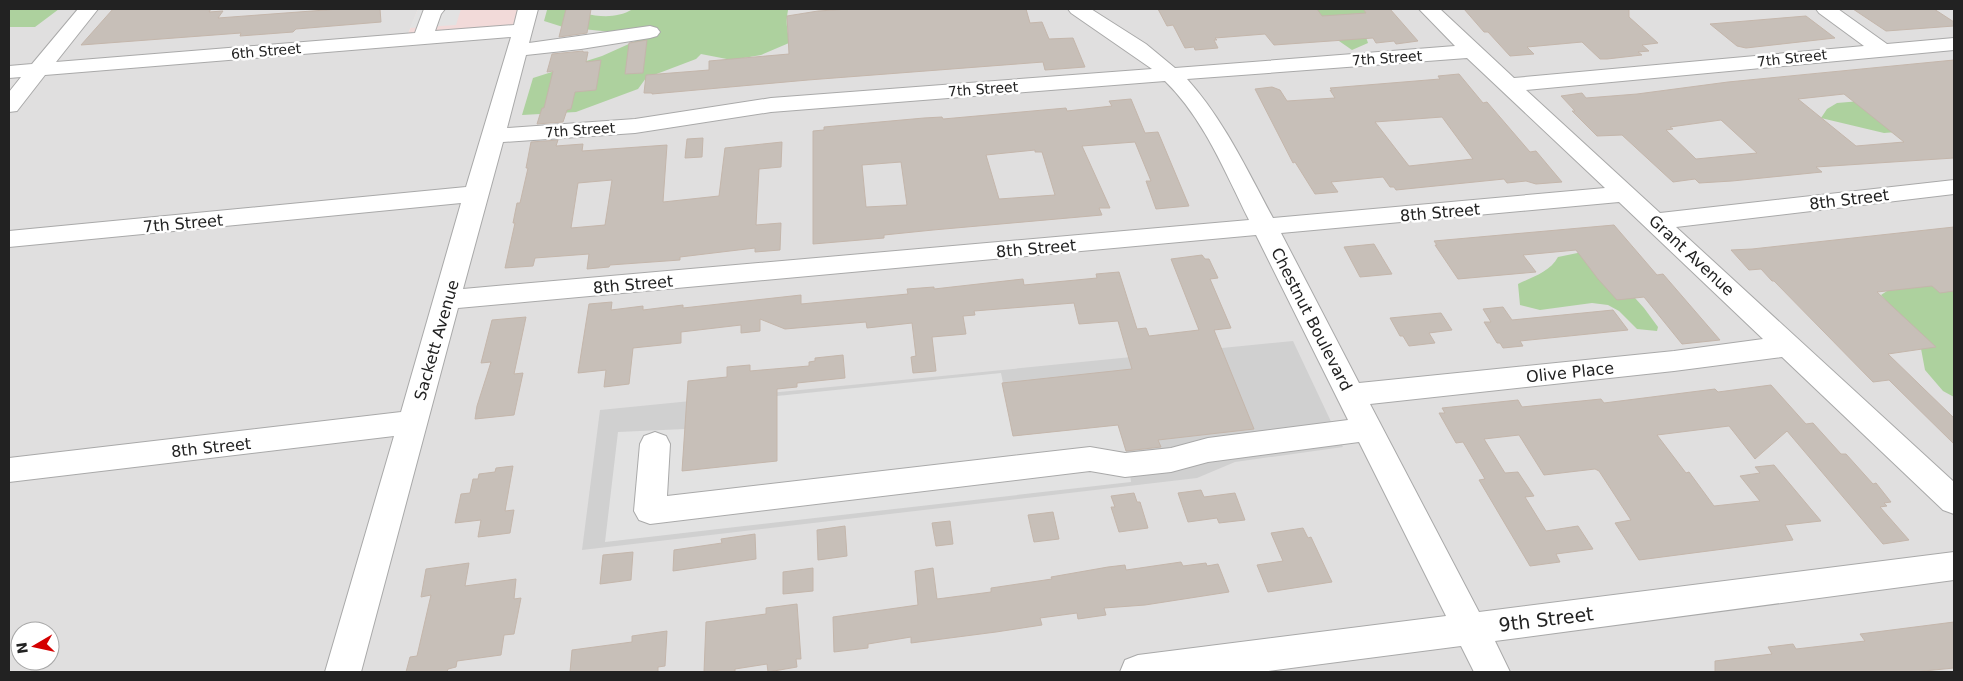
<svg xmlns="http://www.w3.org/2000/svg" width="1963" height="681" viewBox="0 0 1963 681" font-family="'DejaVu Sans',sans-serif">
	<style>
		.residential { fill: #e0dfdf; fill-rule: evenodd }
		.commercial { fill: #f2dad9 }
		.religious { fill: #d0d0d0 }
		.forest { fill: #add19e }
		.parking { fill: #e2e2e2 }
		.building { fill: #c7bfb8; stroke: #c4b6ab; fill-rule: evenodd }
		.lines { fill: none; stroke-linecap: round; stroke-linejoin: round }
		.minor-casing { stroke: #a9a9a9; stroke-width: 2 }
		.minor { fill: #fff; fill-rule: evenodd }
		.labels { text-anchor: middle; stroke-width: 5; stroke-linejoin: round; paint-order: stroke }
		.far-street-label { font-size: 14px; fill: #222; stroke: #fff }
		.street-label { font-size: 16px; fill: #222; stroke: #fff }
		.near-street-label { font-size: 19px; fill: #222; stroke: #fff }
	</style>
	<rect width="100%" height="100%" fill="#f2efe9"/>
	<!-- residential -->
	<path class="residential" d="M9 9H418L406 39 528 9H1954V672H1492L1440 573 1490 672H9ZM20 631H50V661H20Z"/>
	<!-- commercial -->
	<path class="commercial" d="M418 9H528L523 30 406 39Z"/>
	<!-- religious -->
	<path class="religious" d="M1293 341 1343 447 1235 462 1197 478 582 550 600 410Z"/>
	<!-- forest -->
	<path class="forest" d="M9 9H59L35 27H9Z
		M561 9C587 13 609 23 633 9H785L788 10C785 27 788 27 789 43L761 55 732 60 701 54 696 59 646 78 638 89 576 112 522 115 533 78 602 56 640 39 612 32 563 27 544 21 547 10Z
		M1275 9H1385L1364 31 1368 43 1352 50 1300 14Z
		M1954 93V122H1946L1920 130 1884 133 1821 118 1827 109 1837 103Z
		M1592 250 1644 308 1658 327 1657 331 1637 329 1619 311 1608 305 1592 303 1540 310 1520 305 1518 284C1532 277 1550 272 1558 257Z
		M1949 280 1954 282V397L1943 391 1925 370 1919 338 1881 295 1896 285Z"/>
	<!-- parking -->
	<path class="parking" d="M418 9H461L456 25 410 28Z
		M1001 373 1014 436 1118 425 1128 458 1131 482 605 542 618 432 685 429 682 471 776 461 777 396Z"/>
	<!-- building -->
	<path class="building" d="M113 9H211L209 12 223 11 218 18 339 9H380L381 22 296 29 293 32 240 36 241 33 81 45Z
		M566 9H591L587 33 559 37Z
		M849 9H1026L1030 23 1042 22 1049 39 1073 38 1085 67 1045 70 1043 62 808 80 652 94V93H644L646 75 709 70V61L789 54 787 16 818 11Z
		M1158 9H1317L1322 16 1366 13 1363 9H1390L1418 41 1396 44 1394 41 1376 43 1373 38 1274 45 1265 34 1215 38 1217 40H1214L1218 48 1195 50 1194 47 1185 48 1173 25 1167 26Z
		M1464 9H1629V17L1658 43 1642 45 1649 51 1638 52 1642 55 1607 59H1600L1582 42 1527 47 1534 54 1510 56 1488 32H1484Z
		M1853 9H1934L1954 22V26L1886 31Z
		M1806 16 1835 38 1746 48 1737 46 1710 24Z
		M647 40 643 73 625 74 629 43Z
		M583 51V52H588L586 62 601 60 596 90 575 92 571 109 567 110 563 122 537 124 542 108H544L553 71 547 72 552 54Z
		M1954 60V158L1816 167 1822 172 1732 181 1699 183 1695 179 1673 182 1622 135 1597 136 1572 111H1575L1561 96 1582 93 1586 98 1637 94 1728 82ZM1844 94 1904 142 1856 146 1798 99ZM1721 120 1757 153 1696 159 1666 130 1673 129 1670 127Z
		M1459 74 1483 103 1487 102 1530 152 1536 151 1562 182 1536 184 1526 181 1507 183 1504 179 1396 190 1394 187H1390L1383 177 1331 182 1338 192 1315 194 1295 162 1293 163 1255 89 1272 87 1280 90 1287 101 1335 98 1330 90H1332L1330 88 1440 79 1438 76ZM1442 117 1473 159 1409 166 1375 122Z
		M1131 99 1145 133 1158 132 1189 206 1156 209 1146 181H1151L1135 142 1082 146 1110 208H1099L1102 215 933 230 884 235V238L813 244V131L824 130V127L924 118 942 117 943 119 1066 108 1067 111 1112 106 1109 101ZM1035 150V152H1042L1055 195 999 199 986 155ZM901 162 907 205 866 207 862 165Z
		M703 138 702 157 685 158 687 139Z
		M558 140 556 146 583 144 582 151 667 145 663 202 719 196 725 148 782 142 781 167 759 169 756 225 781 223 780 250 755 252V248L680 257V260L610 265 609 267 587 269 589 254 535 258 533 266 505 268 515 223H513L517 203H520L528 168H526L531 142ZM612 180 605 225 571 228 578 183Z
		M1614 225 1657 275 1663 274 1720 340 1682 344 1644 297 1617 300 1598 279 1576 250 1523 255 1536 272 1458 279 1435 245H1437L1434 241Z
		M1954 227V291L1940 293 1932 286 1877 292 1936 347 1888 354 1954 418V444L1889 380 1873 382 1774 281H1772L1761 269 1749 270 1731 250 1752 249Z
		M1374 244 1392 274 1360 277 1344 247Z
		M1202 255 1205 259H1209L1218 278 1210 279 1231 328 1214 330 1254 429 1158 440 1161 447 1126 451 1118 425 1013 436 1002 383 1132 369 1118 321 1079 324 1074 303 974 311 975 315 963 316 966 334 932 337 936 371 913 373 911 357 916 356 912 323 867 328 866 322 785 329 760 319V331L741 333V325L681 332V343L633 348 629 384 604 387 606 370 578 373 589 304 612 302 611 310 643 306V310L683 305V308L801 295V304L908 294 907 289 934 287V289L1023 279 1024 285 1097 278 1096 274 1119 272 1137 329 1146 328 1149 336 1199 330 1171 259Z
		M1503 307 1512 320 1613 310 1628 330 1520 341 1523 346 1503 348 1500 343H1497L1484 322H1491L1483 309Z
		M1441 313 1452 330 1429 333 1435 343 1409 346 1403 336H1400L1390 318Z
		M526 317 514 374 523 373 514 415 475 419 477 406 491 362 481 363 492 320Z
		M843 355 845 378 797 383V387L777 389V461L682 471 688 381 727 377V367L750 365V371L809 366V362L815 361V358Z
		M1771 385 1806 424 1813 423 1841 454H1846L1873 484 1876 483 1891 502 1884 503 1887 506 1880 507 1909 540 1883 544 1787 431 1755 459 1729 426 1657 435 1686 473 1689 472 1714 506 1760 501 1740 476 1760 473 1755 467 1774 465 1821 521 1785 525 1793 540 1639 560 1615 523 1631 520 1599 471 1595 469 1544 475 1519 435 1484 439 1505 473 1518 472 1534 496 1525 497 1546 531 1578 526 1593 549 1556 554 1560 562 1530 566 1479 480 1485 479 1463 442 1456 443 1439 413H1445L1442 408 1518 400 1522 407 1601 399 1604 403 1715 389 1718 392Z
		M513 466 505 511 514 510 510 533 478 537 481 520 455 523 461 494 470 493 473 479H478L479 474 495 472 496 468Z
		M1201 490 1204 497 1235 493 1245 520 1219 523 1217 518 1188 522 1178 493Z
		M1134 493 1137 502H1140L1148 528 1119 532 1111 507H1115L1111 496Z
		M1053 512 1059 539 1034 542 1028 515Z
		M950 521 953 544 936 546 932 523Z
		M845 526 847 556 818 560 817 530Z
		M1303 528 1308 538 1311 537 1332 582 1268 592 1257 565 1283 561 1271 533Z
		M755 534 756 559 673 571 674 550 722 543 721 539Z
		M633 552 631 580 600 584 603 555Z
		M1181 562 1183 566 1206 563 1207 566 1218 564 1229 592 1145 605 1104 608 1106 615 1078 619 1077 613 1040 618 1042 625 996 632 911 643V637L868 644V648L834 652 833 617 918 605 915 571 933 568 937 599 991 592V588L1052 579 1051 577 1108 567 1125 565 1126 570Z
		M469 563 465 586 516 579 514 599 521 598 514 634 504 635 501 655 457 661 456 667 448 669 447 672H406L410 657 417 656 431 595 421 597 426 569Z
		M813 568V591L783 594V572Z
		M797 604 801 659H796L797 667 768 672 767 664 735 669V672H704L706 622 766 614V608Z
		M1954 622V668L1914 672H1715V661L1772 654 1768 647 1793 644 1796 649 1865 641 1860 634Z
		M667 631 665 666 658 667V672H570L572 650 632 642V636Z"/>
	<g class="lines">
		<!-- minor casing -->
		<g class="minor-casing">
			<path id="minor" d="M78 9H98L56 62 415 33 424 9H445L441 14 435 31 514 25 518 9H538L529 43 650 26 657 28 660 32 657 36 650 38 581 49 526 55 507 128 635 119 771 98 1152 69 1071 13 1068 9H1091L1146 44 1175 68 1455 46 1419 9H1440L1514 78 1864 46 1819 13 1816 9H1838L1887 44 1954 38V50L1526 90 1660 213 1954 180V194L1676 227 1954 482V514L1943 510 1782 357 1674 371 1370 404 1479 612 1954 552V580L1495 641 1510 672H1474L1461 646 1261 672H1120L1125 660 1138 655 1446 616 1359 442 1208 462 1171 472 1125 477 1090 471 650 524 639 520 634 511 640 444 644 436 655 432 666 436 670 444 667 496 1090 447 1125 453 1171 448 1208 438 1348 420 1256 235 458 308 361 672H325L394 436 9 482V458L401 412 461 203 9 247V231L466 187 511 37 45 75 17 111 9 112V92L21 77 9 78V66L32 64ZM1467 58 1605 188 1273 218C1247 170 1224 120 1187 79ZM1165 81C1204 119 1225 172 1249 220L463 289 503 142 635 133 771 112ZM1619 202 1763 339 1674 351 1359 383 1281 233Z"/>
		</g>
		<!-- minor -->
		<use href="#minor" class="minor"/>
	</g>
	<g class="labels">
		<!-- far-street labels -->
		<g class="far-street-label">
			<text transform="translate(266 51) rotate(-5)" y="5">6th Street</text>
			<text transform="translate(1387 58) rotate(-4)" y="5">7th Street</text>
			<text transform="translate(1792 58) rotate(-6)" y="5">7th Street</text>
			<text transform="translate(983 89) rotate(-4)" y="5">7th Street</text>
			<text transform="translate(580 130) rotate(-4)" y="5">7th Street</text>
		</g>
		<!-- street labels -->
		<g class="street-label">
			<text transform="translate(1849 199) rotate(-7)" y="6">8th Street</text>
			<text transform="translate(1440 212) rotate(-5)" y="6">8th Street</text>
			<text transform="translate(183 223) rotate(-5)" y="6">7th Street</text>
			<text transform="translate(1036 248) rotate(-5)" y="6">8th Street</text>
			<text transform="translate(1692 255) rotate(43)" y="6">Grant Avenue</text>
			<text transform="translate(633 284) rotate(-5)" y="6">8th Street</text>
			<text transform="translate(1312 319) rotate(63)" y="6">Chestnut Boulevard</text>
			<text transform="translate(436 340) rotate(-74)" y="6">Sackett Avenue</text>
			<text transform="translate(1570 372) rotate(-6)" y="6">Olive Place</text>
			<text transform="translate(211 447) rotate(-6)" y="6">8th Street</text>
		</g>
		<!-- near-street labels -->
		<g class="near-street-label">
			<text transform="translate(1546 619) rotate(-7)" y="7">9th Street</text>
		</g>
	</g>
	<!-- border -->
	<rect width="1963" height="681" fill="none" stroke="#222222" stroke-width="20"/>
	<!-- north arrow -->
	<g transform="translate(35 646) rotate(261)"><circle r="24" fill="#ffffff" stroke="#a7a7a7"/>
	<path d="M0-4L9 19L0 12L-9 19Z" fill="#d40000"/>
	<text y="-8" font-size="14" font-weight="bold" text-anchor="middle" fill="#222222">N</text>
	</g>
</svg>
